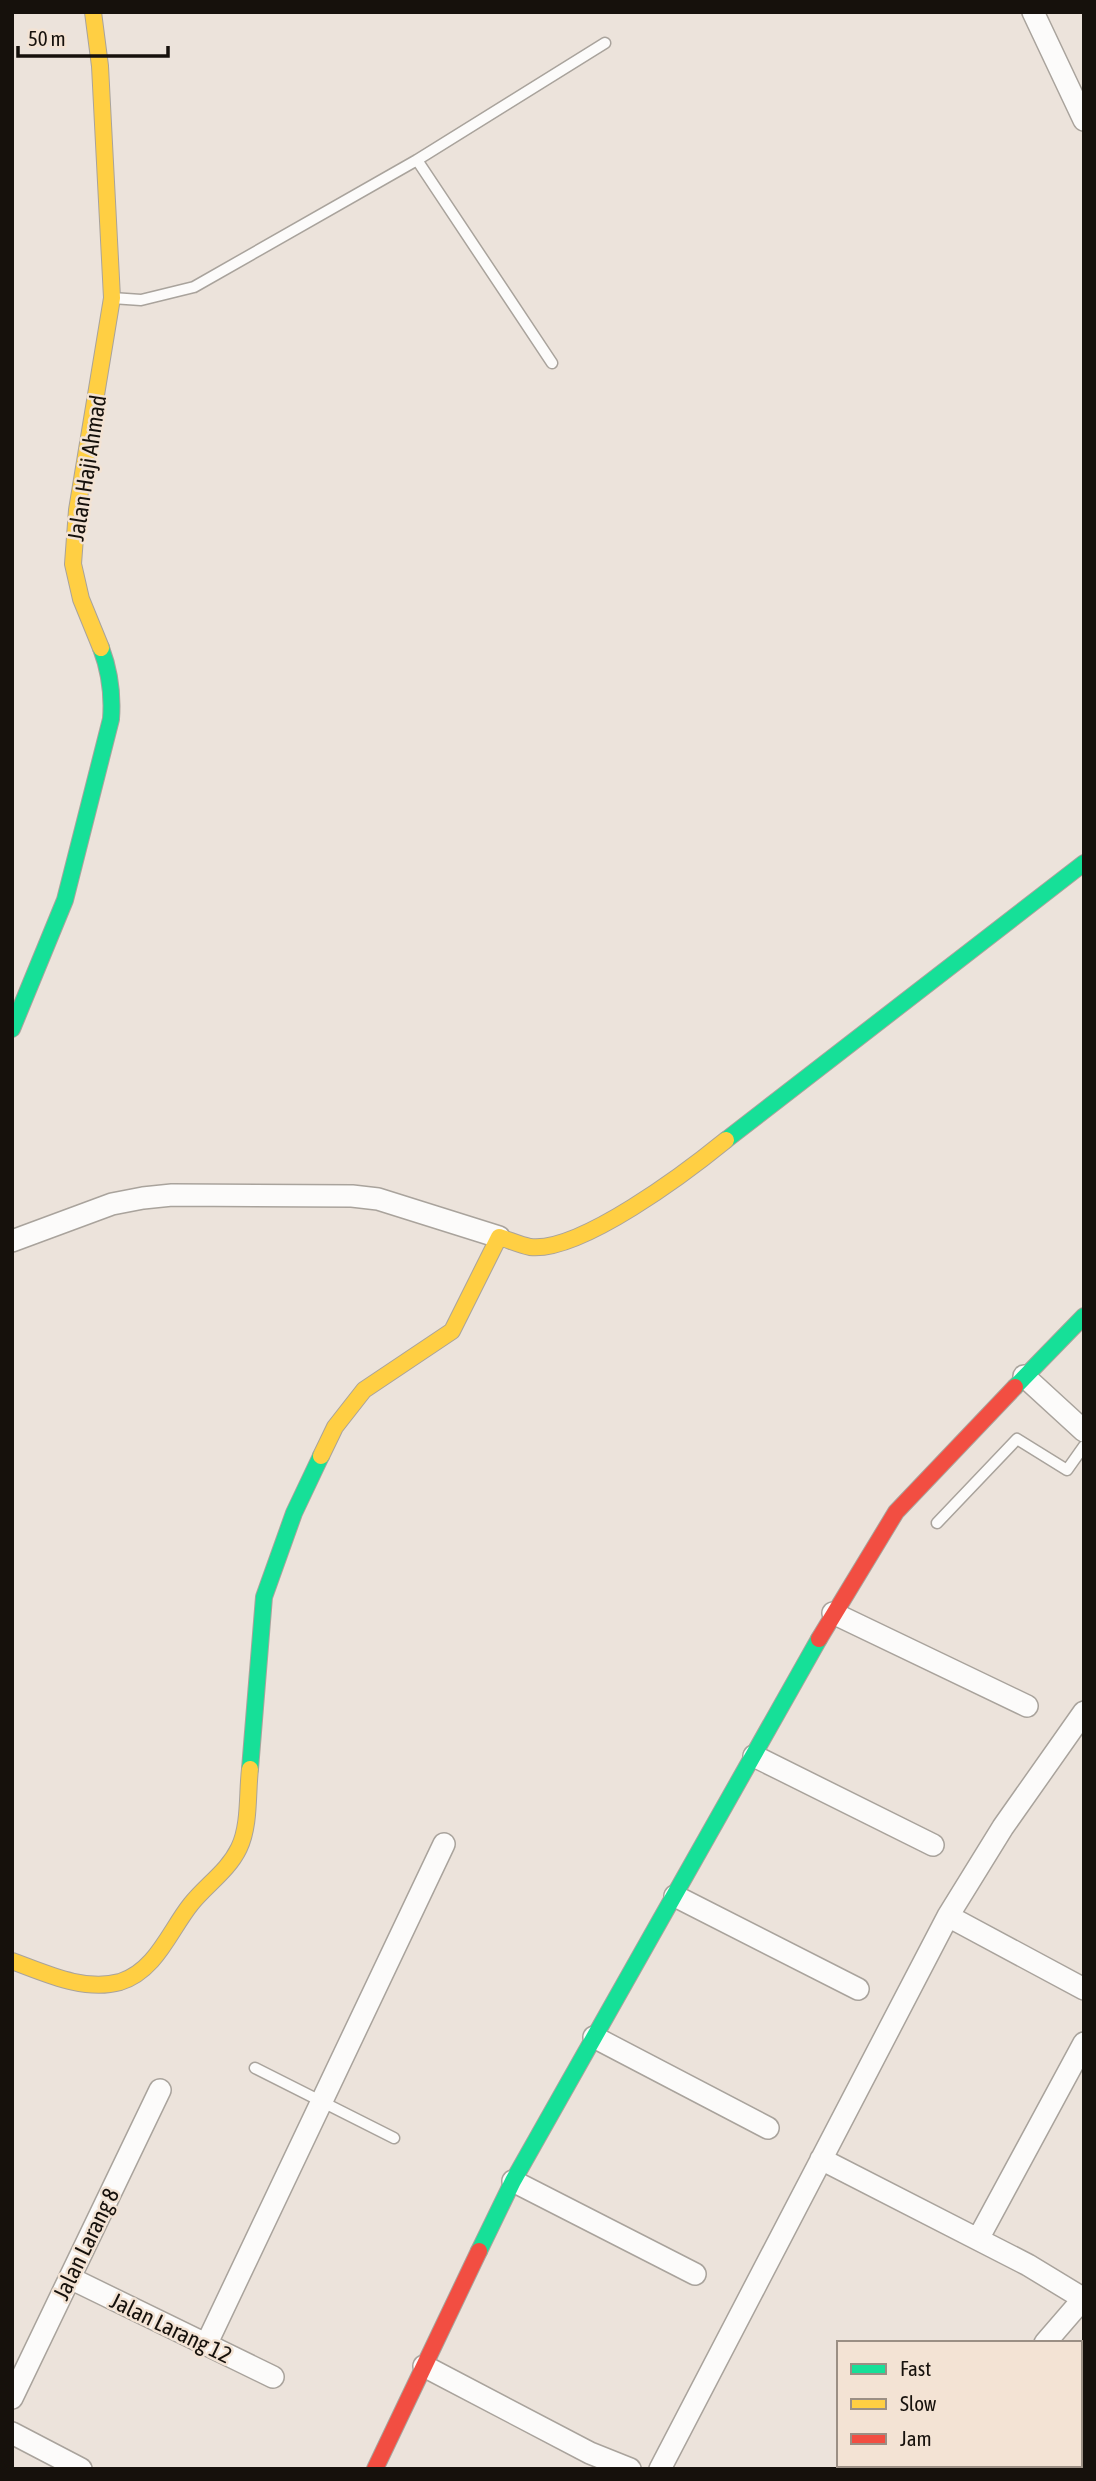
<svg xmlns="http://www.w3.org/2000/svg" width="1096" height="2481" viewBox="0 0 1096 2481" font-family="'Asap Condensed',sans-serif">
	<style>
		.lines { fill: none; stroke-linecap: round; stroke-linejoin: round }
		.lane-casing { stroke: #a9a39c; stroke-width: 13 }
		.street-casing { stroke: #a9a39c; stroke-width: 24 }
		.fast-casing { stroke: #a9a39c; stroke-width: 18 }
		.slow-casing { stroke: #a9a39c; stroke-width: 18 }
		.jam-casing { stroke: #a9a39c; stroke-width: 18 }
		.lane { stroke: #fcfbfa; stroke-width: 10 }
		.street { stroke: #fcfbfa; stroke-width: 21 }
		.fast { stroke: #16e098; stroke-width: 16 }
		.slow { stroke: #ffcf43; stroke-width: 16 }
		.jam { stroke: #f24e42; stroke-width: 16 }
		.labels { text-anchor: middle; stroke-width: 5; stroke-linejoin: round; paint-order: stroke }
		.street-label { font-size: 23px; fill: #16110c; stroke: #f3e3d4 }
	</style>
	<rect width="100%" height="100%" fill="#ece3db"/>
	<g class="lines">
		<!-- lane casing -->
		<g class="lane-casing">
			<path id="lane" d="M417 160 552 363
				M112 298 141 300 194 287 417 160 605 43
				M937 1523 1017 1439 1067 1470 1084 1446
				M255 2068 394 2138"/>
		</g>
		<!-- street casing -->
		<g class="street-casing">
			<path id="street" d="M1033 12 1084 120
				M12 1241 112 1204 143 1198 172 1195 352 1196 378 1199 499 1237
				M1024 1376 1084 1431
				M833 1613 1027 1706
				M754 1756 933 1845
				M675 1896 858 1989
				M948 1916 1084 1989
				M594 2037 768 2128
				M821 2159 1028 2265 1084 2299
				M513 2181 695 2274
				M978 2239 1084 2043
				M70 2278 273 2377
				M1045 2343 1083 2299
				M206 2345 444 1844
				M424 2366 590 2453 630 2469
				M12 2398 160 2090
				M12 2433 81 2469
				M1037 2465 1041 2469
				M660 2469 948 1916 1003 1827 1084 1712
				M940 2469 943 2465"/>
		</g>
		<!-- fast casing -->
		<g class="fast-casing">
			<path id="fast" d="M12 1029 65 900 111 719C113 693 110 672 101 648
				M726 1140 1084 863
				M1015 1387 1084 1316
				M250 1769 264 1597 294 1513 321 1456
				M479 2251 513 2181 819 1639"/>
		</g>
		<!-- slow casing -->
		<g class="slow-casing">
			<path id="slow" d="M93 12 100 66 112 298 77 510 73 564 81 599 101 648
				M321 1456 335 1427 364 1390 452 1331 499 1237C509 1240 520 1245 530 1247 580 1253 688 1171 726 1140
				M12 1961C45 1973 84 1992 120 1982 156 1971 170 1930 191 1904 206 1885 228 1871 239 1848 250 1825 247 1794 250 1769"/>
		</g>
		<!-- jam casing -->
		<g class="jam-casing">
			<path id="jam" d="M819 1639 896 1512 1015 1387
				M375 2469 479 2251"/>
		</g>
		<!-- lane -->
		<use href="#lane" class="lane"/>
		<!-- street -->
		<use href="#street" class="street"/>
		<!-- fast -->
		<use href="#fast" class="fast"/>
		<!-- slow -->
		<use href="#slow" class="slow"/>
		<!-- jam -->
		<use href="#jam" class="jam"/>
	</g>
	<g class="labels">
		<!-- street labels -->
		<g class="street-label">
			<text transform="translate(87 468) rotate(-81)" y="8">Jalan Haji Ahmad</text>
			<text transform="translate(86 2244) rotate(-64)" y="8">Jalan Larang 8</text>
			<text transform="translate(171 2328) rotate(26)" y="8">Jalan Larang 12</text>
		</g>
	</g>
	<!-- border -->
	<rect width="1096" height="2481" fill="none" stroke="#16110c" stroke-width="28"/>
	<!-- legend -->
	<rect x="837" y="2341" width="245" height="126" fill="#f3e3d4" stroke="#9b8f84" stroke-width="2"/>
	<rect x="851" y="2364" width="35" height="10" fill="#16e098" stroke="#9b8f84" stroke-width="2"/>
	<text x="900" y="2376" font-size="21" fill="#16110c">Fast</text>
	<rect x="851" y="2399" width="35" height="10" fill="#ffcf43" stroke="#9b8f84" stroke-width="2"/>
	<text x="900" y="2411" font-size="21" fill="#16110c">Slow</text>
	<rect x="851" y="2434" width="35" height="10" fill="#f24e42" stroke="#9b8f84" stroke-width="2"/>
	<text x="900" y="2446" font-size="21" fill="#16110c">Jam</text>
	<!-- scale -->
	<path d="M18 46v10h150v-10" fill="none" stroke="#16110c" stroke-width="3.5"/>
	<text x="28" y="46" font-size="21" fill="#16110c" stroke="#f3e3d4" stroke-width="5" paint-order="stroke">50 m</text>
</svg>
